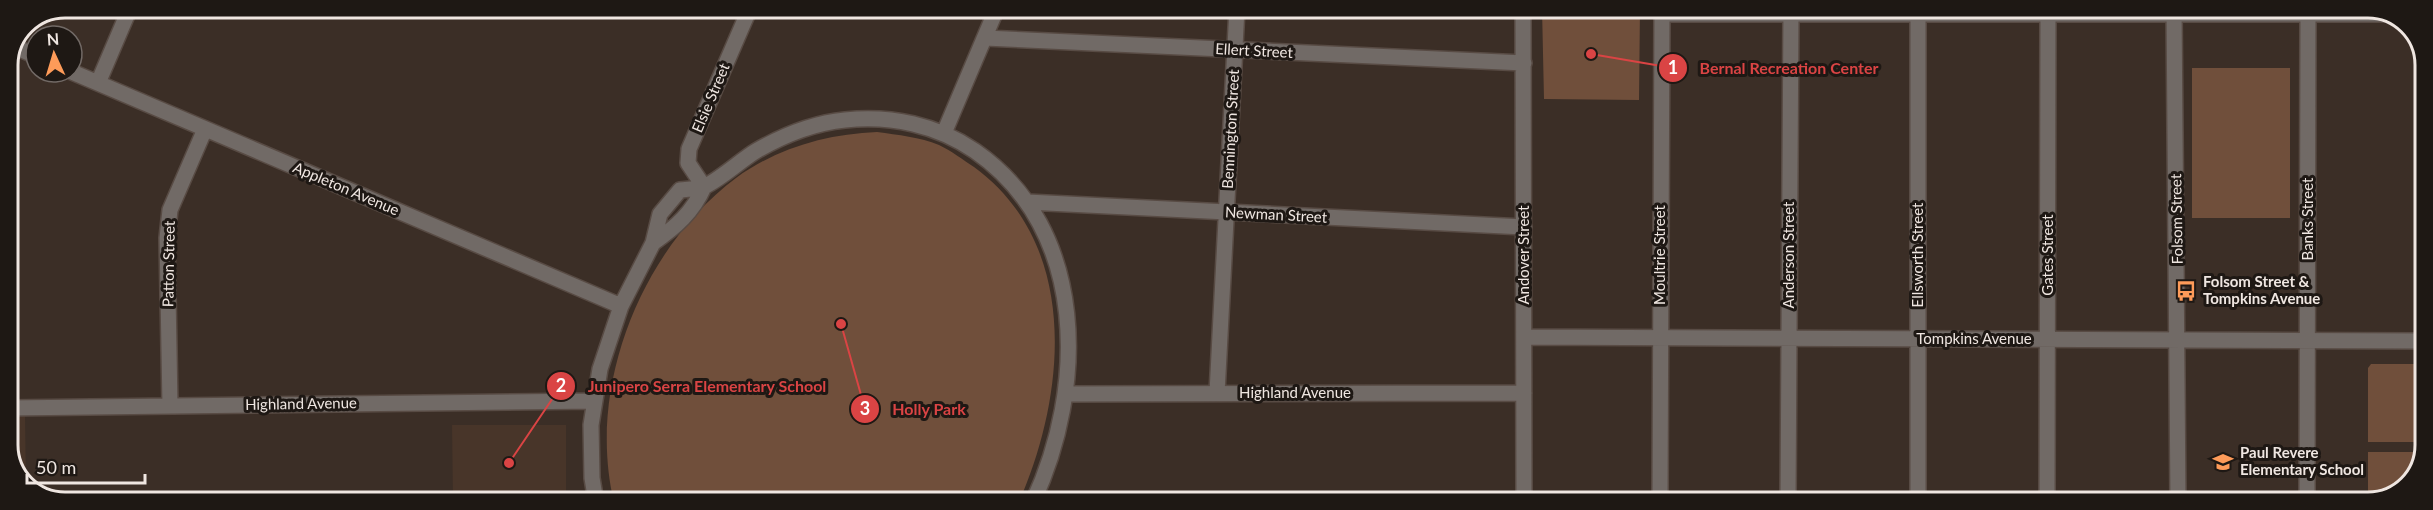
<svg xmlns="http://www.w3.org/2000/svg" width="2433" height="510" viewBox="0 0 2433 510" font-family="Lato,sans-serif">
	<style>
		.built { fill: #483529 }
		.green { fill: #704f3b }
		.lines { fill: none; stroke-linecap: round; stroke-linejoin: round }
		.minor-casing { stroke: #584b44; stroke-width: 18 }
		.minor { stroke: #716a66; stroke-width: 15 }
		.labels { text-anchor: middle; stroke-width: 6; stroke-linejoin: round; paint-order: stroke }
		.street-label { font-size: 15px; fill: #efe6e1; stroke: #1e1814 }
		.poi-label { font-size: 15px; font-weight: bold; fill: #efe6e1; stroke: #1e1814; text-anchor: start }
		.rim { fill: none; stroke: #efe6e1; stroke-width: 3 }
		.leader { fill: none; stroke: #da4444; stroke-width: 2 }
		.callout-dot { fill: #da4444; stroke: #1e1814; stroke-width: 2 }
		.mark-label { font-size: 18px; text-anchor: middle; font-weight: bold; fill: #fff }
		.callout-label { font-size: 16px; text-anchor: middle; font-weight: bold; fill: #da4444; stroke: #1e1814; stroke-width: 6; stroke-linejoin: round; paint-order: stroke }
	</style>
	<rect width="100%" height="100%" fill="#3b2e26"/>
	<!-- built -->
	<path class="built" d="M8 405 25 413 26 485 22 483 8 452Z
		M452 425H566V502H453Z"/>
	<!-- green -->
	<path class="green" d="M1542 8H1640L1639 100 1544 99Z
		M2192 68H2290V218H2192Z
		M877 132C898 135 920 137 939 145 952 151 963 160 974 167 1081 245 1066 395 1019 502H614C586 387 642 248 736 178 777 148 827 134 877 132Z
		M2371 364H2421V462L2406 488 2368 502V452H2416V442H2368V368Z"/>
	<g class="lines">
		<!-- minor casing -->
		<g class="minor-casing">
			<path id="minor" d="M1523 8 1524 502
				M2174 8 2178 502
				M1662 14H2388
				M985 38 1524 63
				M15 47 36 56
				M72 72 621 306
				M98 83 130 8
				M944 133 997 8
				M704 187 688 163 689 149 750 8
				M1027 202 1524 227
				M653 243C676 227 693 212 704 187
				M1524 337 2425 341
				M1217 393 1237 8
				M1065 394 1524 393
				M170 406 167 238 170 210 205 129
				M8 408 594 401
				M596 502 592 478 591 425 600 369 621 306 653 243 660 214 680 190C687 189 696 189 703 187 717 182 741 160 756 151 782 136 814 123 845 120 891 115 937 125 975 151 1089 230 1086 388 1033 502
				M1660 502 1662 8
				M1788 502 1791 8
				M1918 502V8
				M2047 502 2048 8
				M2307 502 2308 9"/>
		</g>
		<!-- minor -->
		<use href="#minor" class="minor"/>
	</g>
	<!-- icons -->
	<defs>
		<g id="bus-bare" transform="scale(1.62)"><path d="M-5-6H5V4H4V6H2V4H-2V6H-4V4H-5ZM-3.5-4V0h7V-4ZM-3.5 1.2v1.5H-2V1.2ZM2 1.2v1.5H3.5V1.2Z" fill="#fe9b59" stroke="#1e1814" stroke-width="2.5" paint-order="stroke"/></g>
		<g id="school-bare" transform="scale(1.62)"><path d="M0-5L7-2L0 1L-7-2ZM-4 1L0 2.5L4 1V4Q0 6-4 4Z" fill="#fe9b59" stroke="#1e1814" stroke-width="2.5" paint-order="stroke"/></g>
	</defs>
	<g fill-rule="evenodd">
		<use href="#bus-bare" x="2186" y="291"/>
		<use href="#school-bare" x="2223" y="462"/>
	</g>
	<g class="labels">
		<!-- street labels -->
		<g class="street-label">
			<text transform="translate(1254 51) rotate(3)" y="5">Ellert Street</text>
			<text transform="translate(711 98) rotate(-67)" y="5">Elsie Street</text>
			<text transform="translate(1231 129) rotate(-87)" y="5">Bennington Street</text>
			<text transform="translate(346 189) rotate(23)" y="5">Appleton Avenue</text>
			<text transform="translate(1276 215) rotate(3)" y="5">Newman Street</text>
			<text transform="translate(2177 219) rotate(-91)" y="5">Folsom Street</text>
			<text transform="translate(2308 219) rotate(-90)" y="5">Banks Street</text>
			<text transform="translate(1524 255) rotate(-90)" y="5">Andover Street</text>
			<text transform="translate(1660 255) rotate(-90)" y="5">Moultrie Street</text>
			<text transform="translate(1789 255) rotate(-90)" y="5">Anderson Street</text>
			<text transform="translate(1918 255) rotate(-90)" y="5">Ellsworth Street</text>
			<text transform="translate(2048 255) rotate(-90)" y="5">Gates Street</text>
			<text transform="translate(169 264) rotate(-89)" y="5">Patton Street</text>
			<text x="1974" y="344">Tompkins Avenue</text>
			<text x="1295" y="398">Highland Avenue</text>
			<text transform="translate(301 404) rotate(-1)" y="5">Highland Avenue</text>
		</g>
		<!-- poi labels -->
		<g class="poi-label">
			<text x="2203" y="287">Folsom Street &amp;<tspan x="2203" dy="17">Tompkins Avenue</tspan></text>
			<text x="2240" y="458">Paul Revere<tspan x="2240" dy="17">Elementary School</tspan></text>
		</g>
	</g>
	<!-- crop -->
	<path d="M0 0H2433V510H0ZM65 18H2368A47 47 0 0 1 2415 65V445A47 47 0 0 1 2368 492H65A47 47 0 0 1 18 445V65A47 47 0 0 1 65 18Z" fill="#1e1814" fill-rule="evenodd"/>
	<path class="rim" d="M65 18H2368A47 47 0 0 1 2415 65V445A47 47 0 0 1 2368 492H65A47 47 0 0 1 18 445V65A47 47 0 0 1 65 18Z"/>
	<!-- callouts -->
	<path class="leader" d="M1591 54L1673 68M509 463L561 386M841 324L865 409"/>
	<g class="callout-dot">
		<circle cx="1591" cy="54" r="6"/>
		<circle cx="509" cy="463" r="6"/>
		<circle cx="841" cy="324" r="6"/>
		<circle cx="1673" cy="68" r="15"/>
		<circle cx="561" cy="386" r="15"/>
		<circle cx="865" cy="409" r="15"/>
	</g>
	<g class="mark-label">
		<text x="1673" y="74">1</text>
		<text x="561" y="392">2</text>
		<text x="865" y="415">3</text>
	</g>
	<g class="callout-label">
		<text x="1789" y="74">Bernal Recreation Center</text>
		<text x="707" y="392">Junipero Serra Elementary School</text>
		<text x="929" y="415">Holly Park</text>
	</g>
	<!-- north arrow -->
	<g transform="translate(54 54) rotate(356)"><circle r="28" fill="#1e1814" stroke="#726a66" stroke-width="1.5"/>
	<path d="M0-4.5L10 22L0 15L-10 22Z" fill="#fe9b59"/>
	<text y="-9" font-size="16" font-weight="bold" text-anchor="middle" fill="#efe6e1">N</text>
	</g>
	<!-- scale -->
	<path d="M27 474v9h118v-9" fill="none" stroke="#efe6e1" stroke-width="3"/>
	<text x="36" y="474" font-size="18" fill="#efe6e1" stroke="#1e1814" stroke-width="4.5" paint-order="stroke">50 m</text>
</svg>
